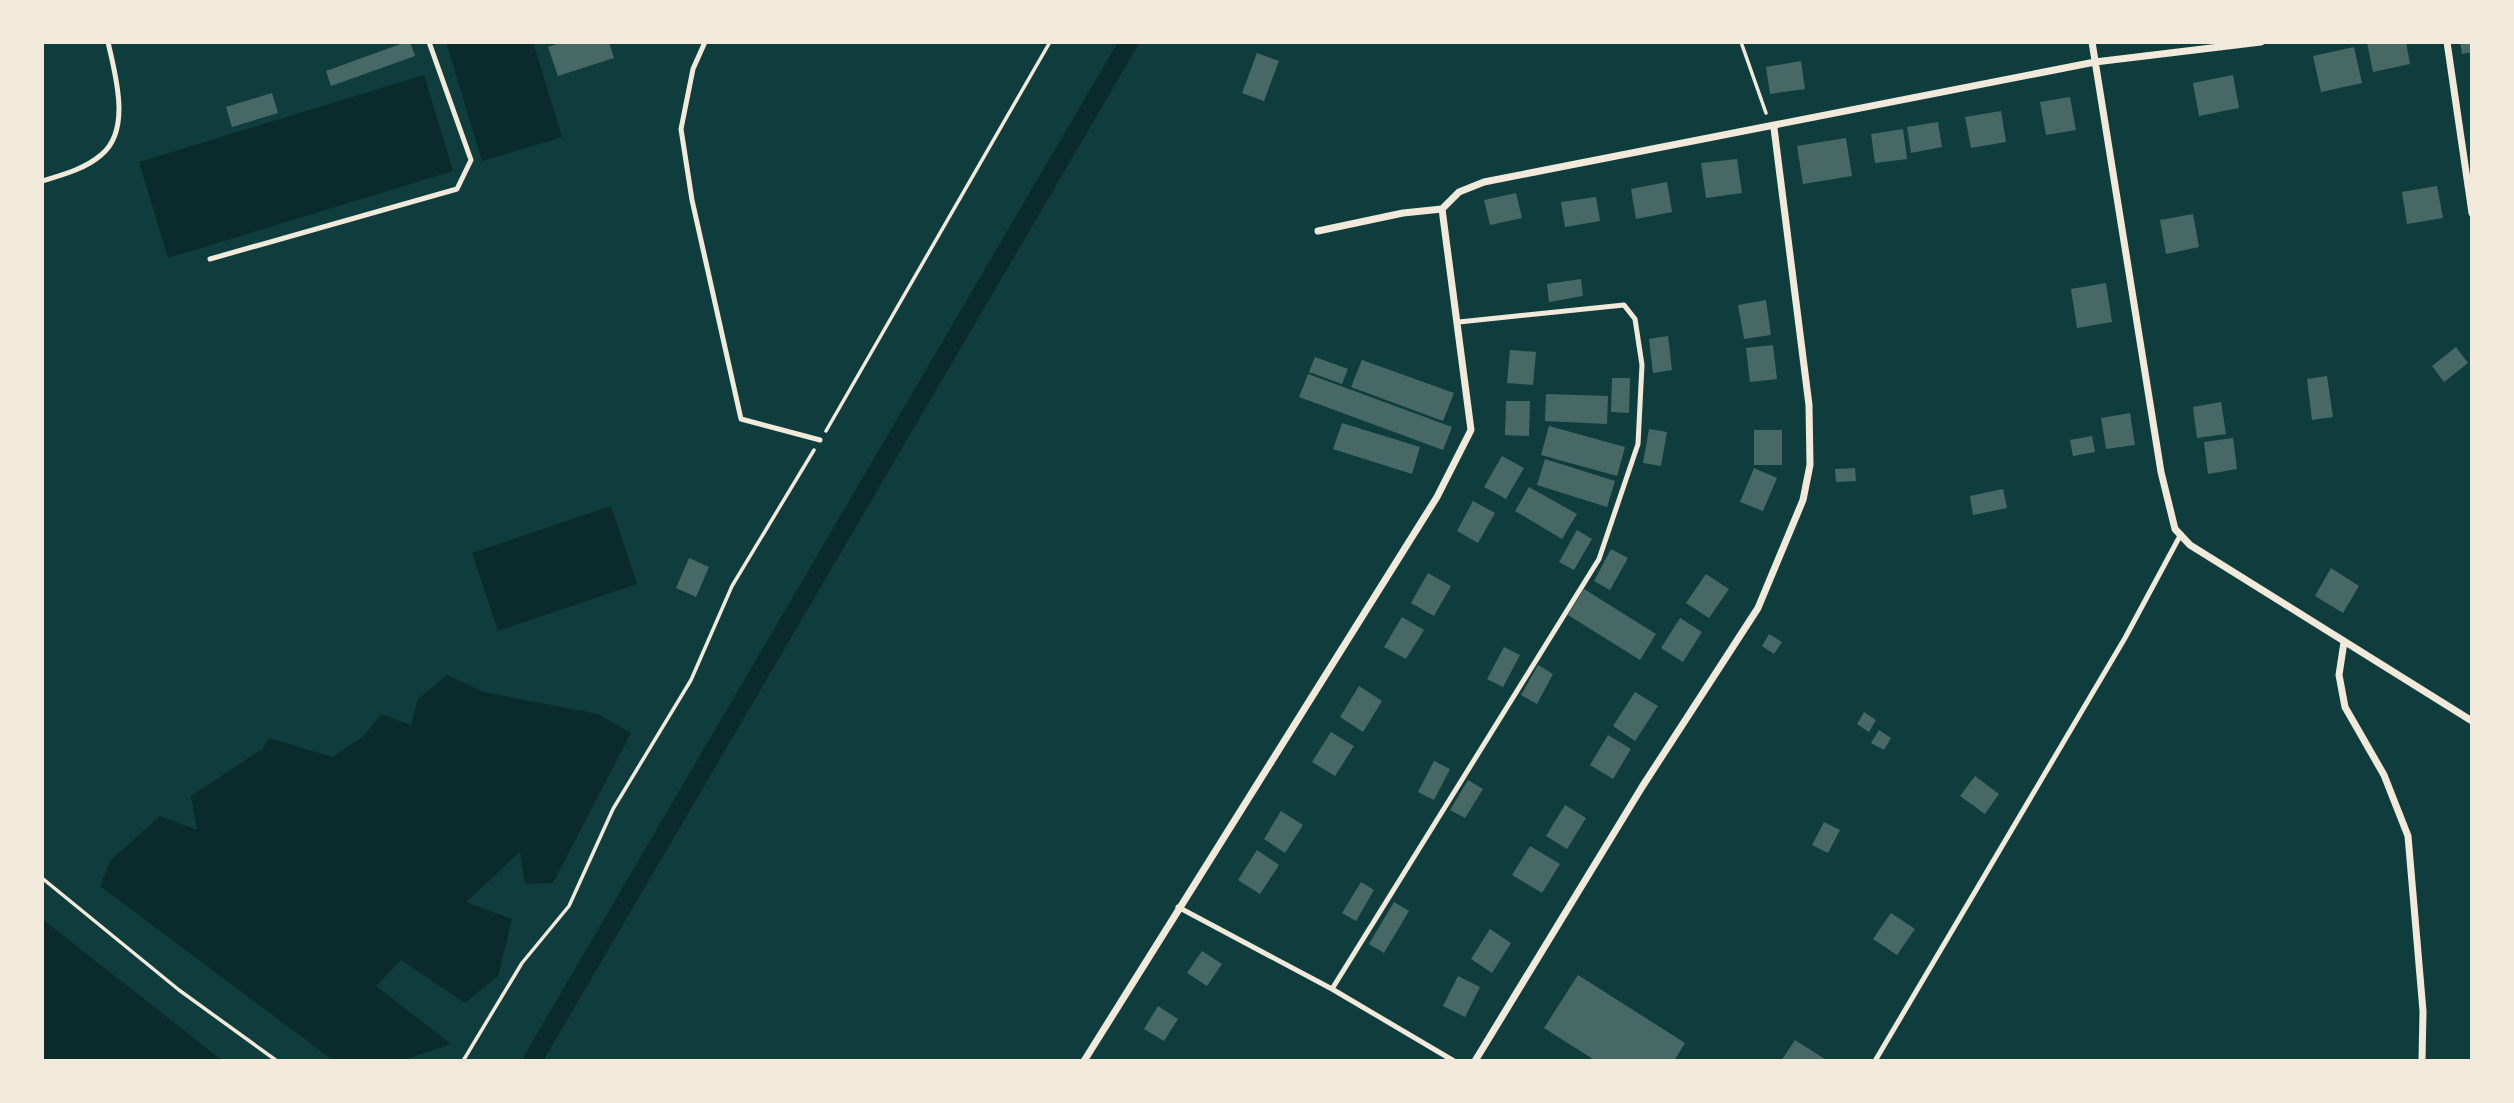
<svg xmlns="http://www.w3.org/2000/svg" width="2514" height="1103" viewBox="0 0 2514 1103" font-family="'Public Sans',sans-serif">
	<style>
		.water { fill: #0a2a2b }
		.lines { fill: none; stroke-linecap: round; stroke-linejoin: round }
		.canal { stroke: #0a2a2b; stroke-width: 19 }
		.building { fill: #486865 }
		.path { stroke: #f1e9da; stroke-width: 3.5 }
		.service { stroke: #f1e9da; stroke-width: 5 }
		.minor { stroke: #f1e9da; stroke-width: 7 }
	</style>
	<rect width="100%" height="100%" fill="#0f3d3e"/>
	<!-- water -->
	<path class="water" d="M446 42H533L562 137 482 161Z
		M424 75 453 171 168 258 139 162Z
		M611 506 637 584 498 631 472 553Z
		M447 675 484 692 598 714 631 733 553 883 525 884 520 852 466 902 512 919 498 976 465 1003 401 960 376 986 451 1044 401 1061H334L100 886 110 861 160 816 197 830 191 796 262 749 269 738 332 757 364 736 381 714 411 725 418 699Z
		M42 919 223 1061H42Z"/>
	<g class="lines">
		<!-- canal -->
		<path class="canal" d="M532 1061 1129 42"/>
	</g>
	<!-- building -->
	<path class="building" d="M406 42H410L415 56 331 86 326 71Z
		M563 42H609L614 58 558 76 548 47Z
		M2367 42H2406L2410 64 2373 72Z
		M2460 42H2472V52L2462 54Z
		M2354 47 2362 83 2321 92 2313 56Z
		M1257 53 1279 61 1264 101 1242 93Z
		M1801 61 1805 89 1770 94 1766 67Z
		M2233 75 2239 108 2199 116 2193 83Z
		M272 93 278 113 232 127 226 107Z
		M2070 97 2076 130 2046 135 2040 102Z
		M2001 111 2006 142 1971 148 1965 117Z
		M1938 122 1942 147 1911 153 1907 127Z
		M1903 129 1907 159 1875 163 1871 134Z
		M1846 138 1852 176 1803 184 1797 146Z
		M1737 159 1742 193 1706 198 1701 163Z
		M1667 182 1672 212 1636 219 1631 189Z
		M2437 186 2443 218 2407 224 2402 192Z
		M1516 193 1522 218 1490 225 1484 200Z
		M1596 197 1600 221 1565 227 1561 202Z
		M2193 214 2199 247 2166 254 2160 220Z
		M1581 279 1583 296 1549 302 1547 284Z
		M2106 283 2112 322 2077 328 2071 289Z
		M1766 300 1771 335 1744 339 1738 305Z
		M1668 336 1672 370 1653 373 1649 339Z
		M1773 345 1777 379 1750 382 1746 348Z
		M2456 347 2468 363 2444 382 2432 366Z
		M1510 350 1536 352 1533 385 1507 383Z
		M1315 357 1348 369 1342 384 1309 372Z
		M1362 360 1454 393 1443 421 1351 387Z
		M1308 374 1452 427 1443 450 1299 397Z
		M2327 376 2333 417 2312 420 2307 379Z
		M1612 378H1630L1629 413 1611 412Z
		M1546 394 1608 396 1607 424 1545 421Z
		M1506 401H1530L1529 436 1505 435Z
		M2221 402 2226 434 2197 438 2193 407Z
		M2130 413 2135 445 2106 449 2101 418Z
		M1342 423 1420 447 1412 474 1333 449Z
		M1549 426 1625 447 1617 476 1541 455Z
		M1649 429 1667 432 1661 466 1643 463Z
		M1754 430H1782V465H1754Z
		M2092 436 2095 452 2073 456 2070 440Z
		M2233 438 2237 469 2208 474 2204 442Z
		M1502 456 1524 468 1506 499 1484 487Z
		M1545 459 1615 481 1607 507 1537 485Z
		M1754 468 1777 478 1763 511 1740 502Z
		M1855 468 1856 481 1836 482 1835 469Z
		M1529 487 1577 514 1562 539 1515 511Z
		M2003 489 2007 508 1973 515 1970 496Z
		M1473 501 1495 513 1478 543 1457 531Z
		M1577 530 1592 539 1574 570 1559 562Z
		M1611 549 1628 558 1610 590 1594 581Z
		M689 558 709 567 696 597 676 588Z
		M2331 568 2359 586 2343 613 2315 596Z
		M1428 573 1451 586 1434 616 1411 603Z
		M1706 574 1729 589 1709 618 1686 603Z
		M1584 589 1656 634 1640 660 1568 615Z
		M1402 617 1424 630 1406 659 1384 647Z
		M1680 618 1702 632 1683 662 1661 648Z
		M1769 634 1782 642 1774 654 1762 646Z
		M1504 647 1520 655 1503 687 1487 679Z
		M1538 665 1553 674 1537 704 1521 695Z
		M1359 686 1382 701 1363 732 1340 717Z
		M1635 692 1658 706 1635 741 1613 726Z
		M1864 712 1876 720 1869 732 1857 724Z
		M1879 730 1891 738 1884 750 1871 743Z
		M1331 732 1354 746 1335 776 1312 762Z
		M1608 735 1631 749 1613 779 1590 765Z
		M1434 761 1450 769 1434 800 1418 792Z
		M1975 776 1999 794 1985 814 1960 796Z
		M1468 780 1483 789 1465 818 1450 810Z
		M1565 805 1586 818 1567 849 1546 836Z
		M1281 811 1303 825 1285 853 1264 839Z
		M1824 822 1840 830 1828 853 1812 845Z
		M1530 846 1560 864 1542 893 1512 875Z
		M1257 850 1279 865 1260 894 1238 880Z
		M1361 882 1374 890 1356 921 1342 913Z
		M1394 902 1409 911 1384 953 1369 944Z
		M1891 913 1915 929 1897 955 1873 939Z
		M1490 929 1511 943 1492 973 1471 959Z
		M1202 951 1222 964 1207 986 1187 973Z
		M1578 975 1685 1043 1674 1061H1596L1544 1028Z
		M1458 976 1480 987 1465 1017 1443 1006Z
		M1158 1006 1178 1019 1164 1041 1144 1029Z
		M1795 1040 1828 1061H1781Z"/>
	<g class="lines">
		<!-- path -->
		<path class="path" d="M1741 42 1766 113
			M826 431 1050 42
			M42 878 179 990 277 1061
			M463 1061 522 963 569 906 613 809 691 680 732 586 814 450"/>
		<!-- service -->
		<path class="service" d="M705 42 693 69 681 129 692 200 741 419 820 440
			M42 181C62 175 85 169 101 155 132 130 115 74 108 42
			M210 259 457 189 471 160 429 42
			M1178 907 1332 989 1454 1061
			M1332 989 1599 559 1638 444 1642 365 1635 319 1624 305 1459 322
			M1875 1061 2125 638 2181 534"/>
		<!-- minor -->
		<path class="minor" d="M2092 42 2161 472 2175 529 2190 545 2472 721
			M2447 42 2472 213
			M1442 209 1459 192 1484 182 2095 62 2261 42
			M1318 231 1403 213 1442 209
			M2344 642 2339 675 2345 707 2384 775 2408 836 2423 1011 2422 1061
			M1084 1061 1437 497 1471 430 1442 209
			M1475 1061 1642 787 1758 608 1803 500 1810 465 1809 405 1774 128"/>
	</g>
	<!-- border -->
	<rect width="2514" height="1103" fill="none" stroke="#f1e9da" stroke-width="88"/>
</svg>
